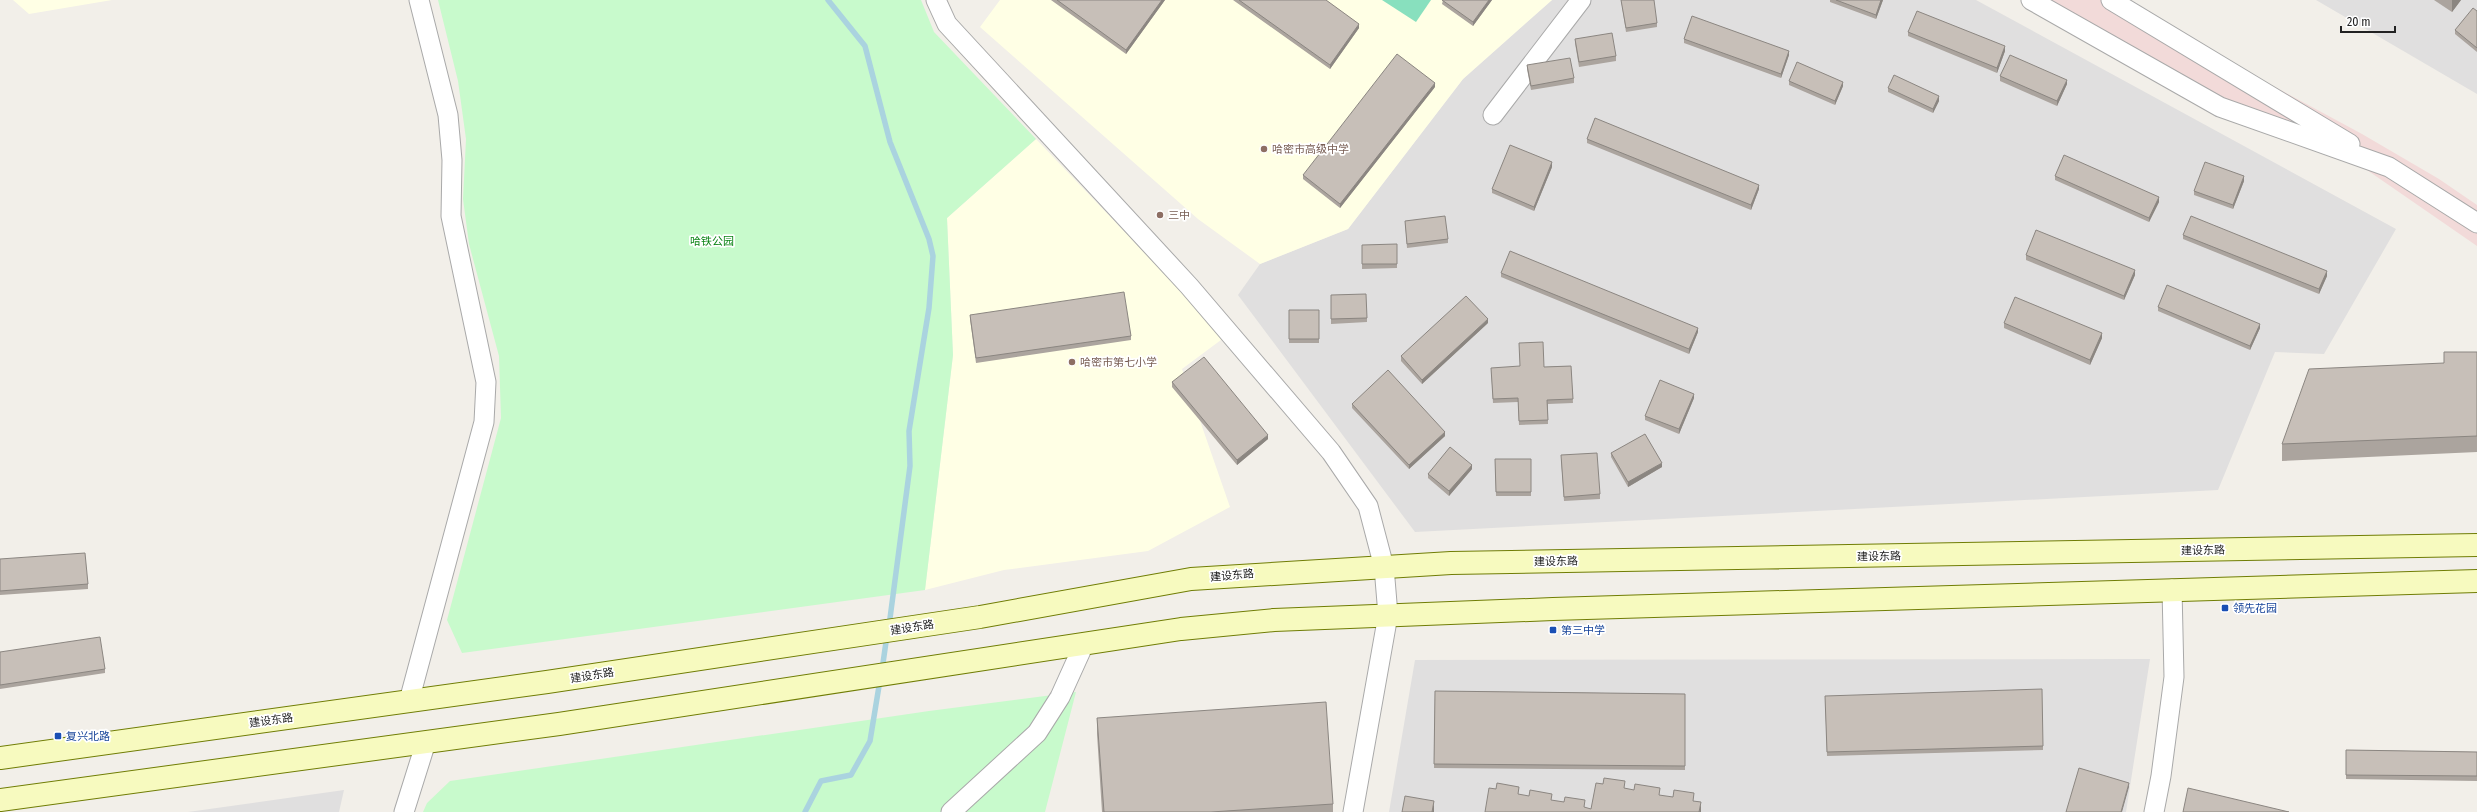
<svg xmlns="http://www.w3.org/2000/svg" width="2477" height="812" viewBox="0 0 2477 812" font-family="'Fira Sans Condensed','Noto Sans SC',sans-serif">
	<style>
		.residential { fill: #e0dfdf }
		.commercial { fill: #f2dad9 }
		.education { fill: #ffffe5 }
		.park { fill: #c8facc }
		.pitch { fill: #88e0be }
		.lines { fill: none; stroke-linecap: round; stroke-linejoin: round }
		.stream { stroke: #aad3df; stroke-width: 5.5 }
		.street-casing { stroke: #a9a9a9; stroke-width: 21 }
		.secondary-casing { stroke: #707d05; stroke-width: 24 }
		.street { stroke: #fff; stroke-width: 19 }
		.secondary { stroke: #f7fabf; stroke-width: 22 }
		.wall { fill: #aba49e }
		.shaded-wall { fill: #8b8681 }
		.building { fill: #c7bfb8; stroke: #8b8681 }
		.education-dot { fill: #8d6e63; stroke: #fff; stroke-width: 1.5 }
		.transit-dot { fill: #1a4fb4; stroke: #fff; stroke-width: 1.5 }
		.labels { text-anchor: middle; stroke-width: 3.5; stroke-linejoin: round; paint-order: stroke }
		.education-label { font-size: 11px; fill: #785e54; stroke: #fff; text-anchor: start }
		.park-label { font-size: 11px; fill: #0c8416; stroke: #fff }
		.street-label { font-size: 11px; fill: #222; stroke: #fff }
		.transit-label { font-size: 11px; fill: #164399; stroke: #fff; text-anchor: start }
	</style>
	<rect width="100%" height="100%" fill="#f2efe9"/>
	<!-- residential -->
	<path class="residential" d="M1552 0H1976L2396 229 2324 354 2275 352 2218 490 1415 532 1238 295 1260 264 1348 229 1463 79Z
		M2316 0H2477V94Z
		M2150 659 2126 812H1389L1415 660Z
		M344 790 339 812H188Z"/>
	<!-- commercial -->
	<path class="commercial" d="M2026 0H2128L2223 59 2362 134 2439 179 2477 205V246L2367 170 2218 111Z"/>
	<!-- education -->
	<path class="education" d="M13 0H112L29 14Z
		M1000 0H1552L1463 79 1348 229 1260 264 1198 219 980 27Z
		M1036 139 1225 337 1182 369 1230 507 1148 551 1004 570 925 590 953 355 947 218Z"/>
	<!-- park -->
	<path class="park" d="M438 0H921L934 32 1036 139 947 218 953 355 925 590 462 653 447 620 501 418 499 356 469 244 463 199 466 139 458 81Z
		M1076 692 1045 812H423L427 803 450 781 929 711Z"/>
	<!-- pitch -->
	<path class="pitch" d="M1382 0H1431L1416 22Z"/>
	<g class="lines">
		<!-- stream -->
		<path class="stream" d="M828 0 865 46 890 142 929 239 933 256 929 308 909 431 910 466 889 626
			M882 670 887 635
			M805 812 821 781 851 775 870 741 880 680"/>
		<!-- street casing -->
		<g class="street-casing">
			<path id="street" d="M936 0 947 24 1189 286 1331 452 1368 506 1384 567 1388 615 1353 812
				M2031 0 2220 107 2389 167 2477 223
				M2111 0 2350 144
				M1493 115 1581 0
				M409 701 484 422 486 382 451 216 452 160 448 115 419 0
				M404 812 426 742
				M951 812 1037 733 1060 697 1084 644
				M2154 812 2161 776 2174 677 2172 589"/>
		</g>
		<!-- secondary casing -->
		<g class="secondary-casing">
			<path id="secondary" d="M0 758 547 682 980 617 1191 579 1451 563 2477 545
				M0 800 559 724 1181 629 1274 620 1553 609 2477 581"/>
		</g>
		<!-- street -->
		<use href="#street" class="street"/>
		<!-- secondary -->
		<use href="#secondary" class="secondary"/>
	</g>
	<!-- wall -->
	<path class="wall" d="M1051 0H1165L1126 54Z
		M1233 0H1326L1359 28 1330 69Z
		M1443 0H1492L1473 26 1442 4Z
		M1621 0 1657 23V27L1626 32Z
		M1830 0H1883L1876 19 1830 2Z
		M2434 0H2461L2452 12Z
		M2477 11V52L2455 34V30Z
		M1908 32 2005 51 1997 73 1908 36Z
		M1575 39 1616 56V61L1579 67 1575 43Z
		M1684 39 1789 55 1781 78 1684 43Z
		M1527 65 1574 78V83L1531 90 1527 69Z
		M2000 76 2067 84 2057 106 2000 81Z
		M1789 81 1843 86 1835 105 1789 85Z
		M1435 87 1340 208 1303 179V175Z
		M1888 88 1939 101 1933 113 1888 92Z
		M1587 139 1759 189 1751 210 1587 143Z
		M1552 167 1534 211 1492 193V189Z
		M2055 176 2159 202 2149 222 2055 180Z
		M2244 181 2233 209 2194 195V191Z
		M1405 221 1448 239V243L1407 248Z
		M2183 235 2327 276 2319 294 2183 239Z
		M1362 245 1397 264V268L1362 269Z
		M2026 255 2135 275 2124 300 2026 260Z
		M1501 273 1698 332 1689 354 1501 277Z
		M1331 295 1367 318V322L1331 324Z
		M2158 307 2260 328 2250 350 2158 311Z
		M1289 310H1319V343H1289Z
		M970 315 1131 336V340L976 363 970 319Z
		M1488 323 1422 384 1401 361V356Z
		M2004 323 2102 338 2090 365 2004 328Z
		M2477 352V452L2282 461V444L2444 363Z
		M1571 366 1573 403 1548 404V424L1519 425 1518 402 1493 403 1491 368 1544 367Z
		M1172 382 1268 439 1237 465 1172 387Z
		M1694 398 1679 434 1645 420V416Z
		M1352 404 1445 436 1409 469 1352 408Z
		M1611 453 1662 467 1628 487 1611 457Z
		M1495 459H1531V496H1496Z
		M1561 459 1600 494V499L1564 501Z
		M1472 469 1449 496 1428 478V474Z
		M0 559 88 584V589L0 595Z
		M0 652 105 669V673L0 689Z
		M1435 691 1685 694V770L1434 768Z
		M1825 696 2043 746V750L1827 756Z
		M1097 718 1333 804V812H1102L1097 734Z
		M2346 750 2477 752V781L2346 779Z"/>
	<!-- shaded-wall -->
	<path class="shaded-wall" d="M1162 0H1165L1126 54V50Z
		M1489 0H1492L1473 26V22Z
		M1881 0H1883L1876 19V15Z
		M2452 0H2461L2452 12Z
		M1359 24V28L1330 69V65Z
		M2005 46V51L1997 73V68Z
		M1789 51V55L1781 78V74Z
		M2067 80V84L2057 106V101Z
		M1843 82V86L1835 105V101Z
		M1435 83V87L1340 208V204Z
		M1939 96V101L1933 113V109Z
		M1552 162V167L1534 211V207Z
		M2244 176V181L2233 209V205Z
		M1759 185V189L1751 210V205Z
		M2159 197V202L2149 222V218Z
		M2135 270V275L2124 300V296Z
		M2327 271V276L2319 294V289Z
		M1488 319V323L1422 384V380Z
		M2260 324V328L2250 350V346Z
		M1698 328V332L1689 354V349Z
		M2102 333V338L2090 365V360Z
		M1694 394V398L1679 434V429Z
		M1445 432V436L1409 469V465Z
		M1268 435V439L1237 465V460Z
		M1662 463V467L1628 487V482Z
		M1472 465V469L1449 496V491Z
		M2129 783V787L2122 812H2121Z
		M1434 801V812H1432Z
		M1701 802V812H1699Z"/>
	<!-- building -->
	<path class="building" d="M1057 0H1162L1126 50Z
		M1239 0H1326L1359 24 1330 65Z
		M1442 0H1489L1473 22Z
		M1621 0H1654L1657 23 1626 28Z
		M1836 0H1881L1876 15Z
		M2473 8 2477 11V48L2455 30Z
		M1917 11 2005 46 1997 68 1908 32Z
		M1692 16 1789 51 1781 74 1684 39Z
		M1612 33 1616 56 1579 62 1575 39Z
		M1397 54 1435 83 1340 204 1303 175Z
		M2010 55 2067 80 2057 101 2000 76Z
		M1570 58 1574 78 1531 86 1527 65Z
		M1797 62 1843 82 1835 101 1789 81Z
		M1894 75 1939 96 1933 109 1888 88Z
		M1595 118 1759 185 1751 205 1587 139Z
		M1510 145 1552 162 1534 207 1492 189Z
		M2064 155 2159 197 2149 218 2055 176Z
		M2205 162 2244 176 2233 205 2194 191Z
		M1445 216 1448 239 1407 244 1405 221Z
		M2191 216 2327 271 2319 289 2183 235Z
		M2036 230 2135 270 2124 296 2026 255Z
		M1397 244V264H1362V245Z
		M1510 251 1698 328 1689 349 1501 273Z
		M2167 285 2260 324 2250 346 2158 307Z
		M1124 292 1131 336 976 358 970 315Z
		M1366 294 1367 318 1331 319V295Z
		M1466 296 1488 319 1422 380 1401 356Z
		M2015 297 2102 333 2090 360 2004 323Z
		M1289 310H1319V339H1289Z
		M1543 342 1544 367 1571 366 1573 399 1547 400 1548 420 1519 421 1518 398 1493 399 1491 368 1520 366 1519 343Z
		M2444 352H2477V436L2282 444 2309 369 2444 363Z
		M1204 357 1268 435 1237 460 1172 382Z
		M1388 370 1445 432 1409 465 1352 404Z
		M1660 380 1694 394 1679 429 1645 416Z
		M1645 434 1662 463 1628 482 1611 453Z
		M1450 447 1472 465 1449 491 1428 474Z
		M1597 453 1600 494 1564 497 1561 455Z
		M1495 459H1531V492H1496Z
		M85 553 88 584 0 591V559Z
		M100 637 105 669 0 685V652Z
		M2042 689 2043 746 1827 752 1825 696Z
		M1435 691 1685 694V766L1434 764Z
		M1326 702 1333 804 1211 812H1104L1097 718Z
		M2346 750 2477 752V776L2346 775Z
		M2079 768 2129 783 2121 812H2066Z
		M1604 778 1625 781 1624 788 1634 790 1635 784 1660 788 1659 795 1673 797 1674 790 1694 793 1693 801 1701 802 1699 812H1485L1489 788 1496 789 1497 783 1519 787 1518 794 1529 796 1530 790 1552 794 1551 800 1564 802 1565 797 1585 800 1584 807 1591 809 1596 783 1603 784Z
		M2188 788 2289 812H2183Z
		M1405 796 1434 801 1432 812H1402Z"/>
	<!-- markers -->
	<g class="education-dot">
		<circle cx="1264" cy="149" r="4"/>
		<circle cx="1160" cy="215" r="4"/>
		<circle cx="1072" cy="362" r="4"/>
	</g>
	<g class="transit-dot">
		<rect x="2221" y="604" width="8" height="8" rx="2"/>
		<rect x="1549" y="626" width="8" height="8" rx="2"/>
		<rect x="54" y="732" width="8" height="8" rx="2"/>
	</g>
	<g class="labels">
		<!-- education labels -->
		<g class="education-label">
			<text x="1272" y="153">哈密市高级中学</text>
			<text x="1168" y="219">三中</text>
			<text x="1080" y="366">哈密市第七小学</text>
		</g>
		<!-- park labels -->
		<g class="park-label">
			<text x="712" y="245">哈铁公园</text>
		</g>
		<!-- street labels -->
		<g class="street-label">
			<text transform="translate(2203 550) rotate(-1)" y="4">建设东路</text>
			<text transform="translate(1879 556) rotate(-1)" y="4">建设东路</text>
			<text transform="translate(1556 561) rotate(-1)" y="4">建设东路</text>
			<text transform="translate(1232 575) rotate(-5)" y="4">建设东路</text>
			<text transform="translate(912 627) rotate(-9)" y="4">建设东路</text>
			<text transform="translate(592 675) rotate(-9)" y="4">建设东路</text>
			<text transform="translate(271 720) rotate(-8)" y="4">建设东路</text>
		</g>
		<!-- transit labels -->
		<g class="transit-label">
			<text x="2233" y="612">领先花园</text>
			<text x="1561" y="634">第三中学</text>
			<text x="66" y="740">复兴北路</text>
		</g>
	</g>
	<!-- scale -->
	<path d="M2341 26v6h54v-6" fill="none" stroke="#222222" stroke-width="2"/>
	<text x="2347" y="26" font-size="12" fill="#222222" stroke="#ffffff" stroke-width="3" paint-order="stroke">20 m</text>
</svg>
